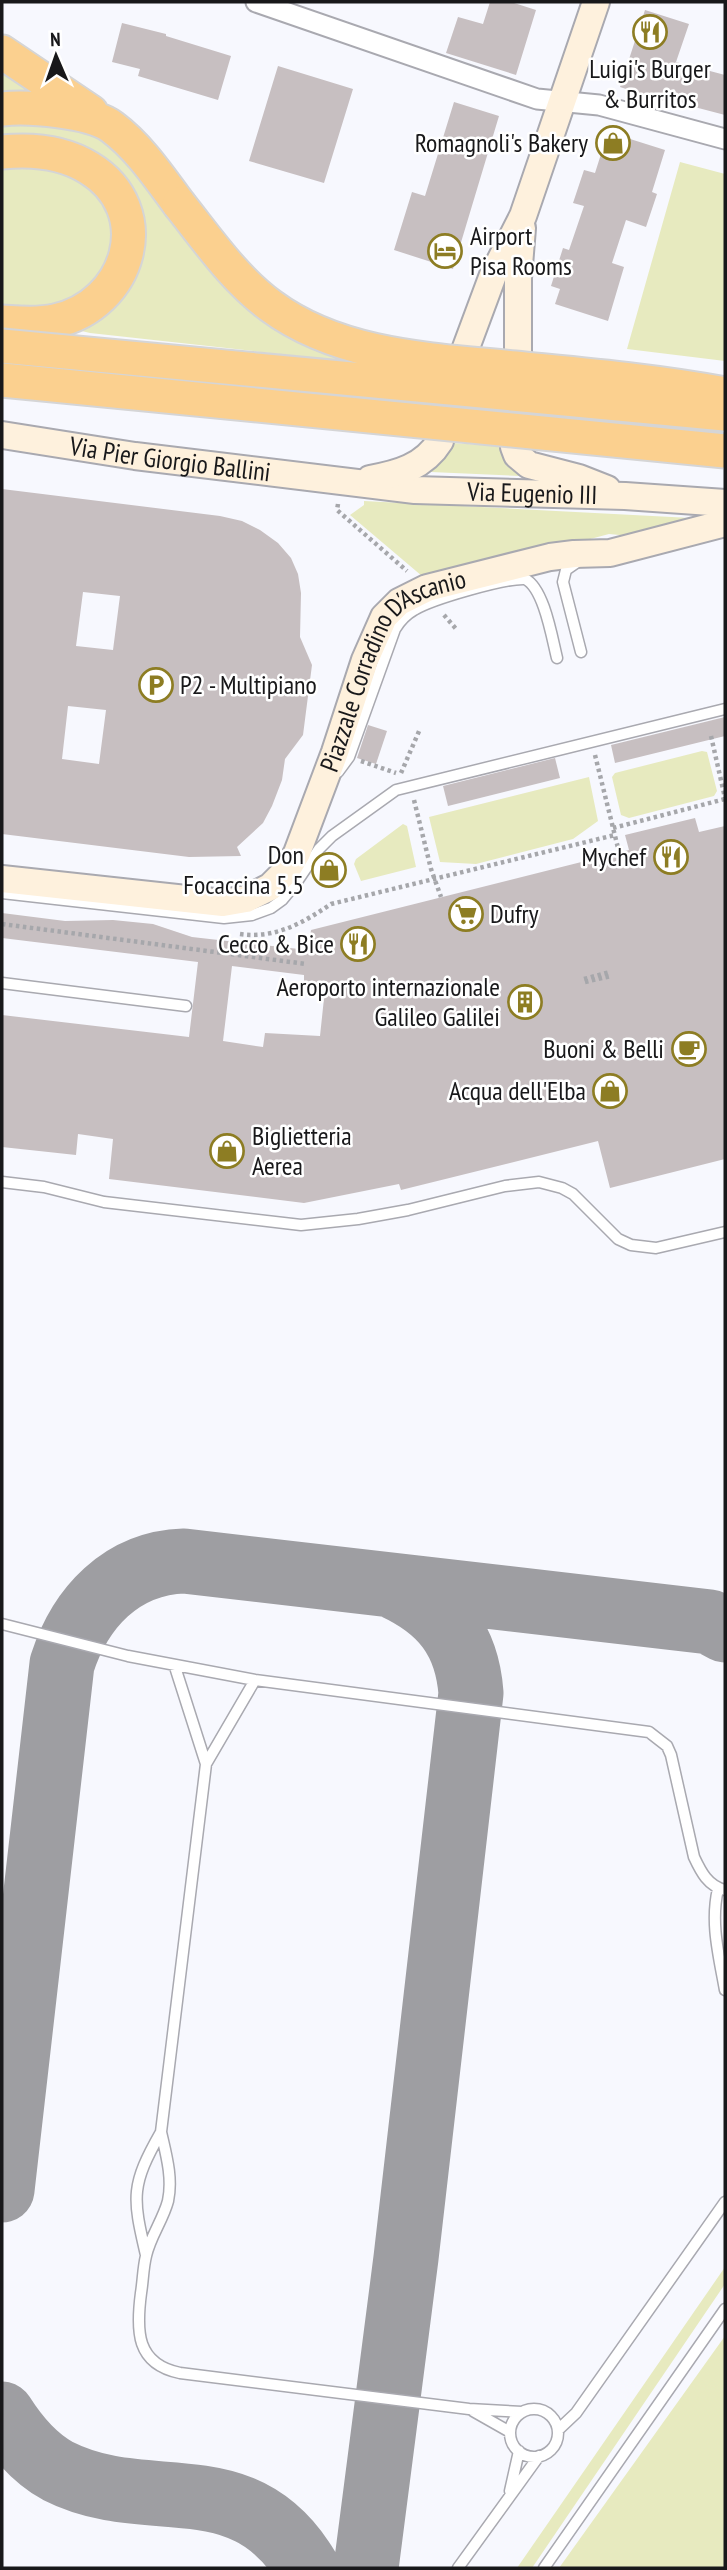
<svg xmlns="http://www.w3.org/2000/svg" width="727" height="2570" viewBox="0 0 727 2570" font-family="'PT Sans Narrow',sans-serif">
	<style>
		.green { fill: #e7eabf }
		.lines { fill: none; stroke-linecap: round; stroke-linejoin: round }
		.taxiway { stroke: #9e9ea2; stroke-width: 65 }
		.building { fill: #c7bfc1; fill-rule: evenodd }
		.lane-casing { stroke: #a9a9b0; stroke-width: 13 }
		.street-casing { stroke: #a9a9b0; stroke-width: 23 }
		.secondary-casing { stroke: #a9a9b0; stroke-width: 30 }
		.highway-casing { stroke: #d5d5d6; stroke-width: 37 }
		.path { stroke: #a6a7ab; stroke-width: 4.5; stroke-dasharray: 3.5 3.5; stroke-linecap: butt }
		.lane { stroke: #fff; stroke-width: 10 }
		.street { stroke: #fff; stroke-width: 19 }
		.secondary { stroke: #fef1dd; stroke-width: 26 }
		.highway { stroke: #fbd08f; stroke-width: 33 }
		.highway-bridge-casing { stroke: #d5d5d6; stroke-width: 37; stroke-linecap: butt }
		.highway-bridge { stroke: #fbd08f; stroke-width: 33 }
		.labels { text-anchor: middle; stroke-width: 5; stroke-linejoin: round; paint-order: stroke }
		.poi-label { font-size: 26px; fill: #18181a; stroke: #fff; text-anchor: end }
		.street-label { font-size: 26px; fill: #18181a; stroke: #fff }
	</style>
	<rect width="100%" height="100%" fill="#f7f8fe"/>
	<!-- green -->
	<path class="green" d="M2 72 62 103 345 355 343 361 90 333 2 312Z
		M680 162 725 174V361L627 349Z
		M452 443 499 446 506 465 520 476 431 472 443 460Z
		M364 501 691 518V522L641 537 609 534 429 582 350 515 364 505Z
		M702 751 707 752 717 791 714 796 629 818 621 815 612 777 615 773Z
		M589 777 598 821 573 839 476 864 440 862 429 817Z
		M403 824 407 826 416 867 361 881 354 864 356 859Z
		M725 2267V2284L532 2568H517Z
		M725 2336V2568H559Z"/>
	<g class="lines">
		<!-- taxiway -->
		<path class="taxiway" d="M2 2190 62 1664C80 1608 121 1563 184 1561L710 1622 725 1630
			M2 2414C16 2436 34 2458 58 2471 148 2517 243 2461 307 2568
			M366 2568 406 2258 471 1693C467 1640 442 1609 395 1587"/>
	</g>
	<!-- building -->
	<path class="building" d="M490 2H511L536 10 516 75 446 53 458 17 483 24Z
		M645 10 689 24 676 62 725 75V115L664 99 663 101 620 87Z
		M122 23 166 34V36L231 56 218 100 138 76 140 69 112 62Z
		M278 66 353 89 324 183 249 161Z
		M454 102 499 116 453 269 394 250 412 192 425 196Z
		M608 132 665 150 652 192 657 194 646 227 626 220 612 263 624 267 608 321 555 304 560 289 551 286 563 248 569 250 584 206 573 203 584 170 595 173Z
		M2 489 220 516 242 521 260 530 278 543 291 558 298 574 301 593 300 637 312 665 303 735 285 759 282 780 272 806 263 823 237 847 241 856 189 857 2 834ZM83 592 120 596 113 650 76 646ZM68 706 106 710 99 764 62 759Z
		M725 717V736L615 763 611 745Z
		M368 725 387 731 376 764 357 758Z
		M555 758 560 778 448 806 443 786Z
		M695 818 699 832 725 826V1159L610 1188 598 1141 401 1190 399 1184 304 1203 109 1179 113 1139 78 1134 76 1155 2 1147V1015L189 1037 198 962 2 938V913L65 921 113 920 153 924 192 937 308 950 311 930 629 850 625 835ZM232 966 304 975V988L325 989 320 1036 265 1033 263 1047 223 1041Z"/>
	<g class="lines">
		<!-- lane casing -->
		<g class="lane-casing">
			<path id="lane" d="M579 561 566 570 563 582 581 652
				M338 772 349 757 395 629C400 621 405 615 414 610 432 599 505 578 525 579 544 588 552 638 557 658
				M2 893 224 918 252 915 271 908 282 900 296 883 319 849 332 836 396 790 725 709
				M2 983 186 1006
				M2 1182 44 1187 104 1202 301 1225 358 1219 408 1210 505 1186 539 1182 562 1188 573 1194 618 1239 631 1245 656 1248 725 1232
				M2 1624 128 1656 255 1680 649 1732 667 1746 671 1755 694 1857C701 1872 708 1886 725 1890
				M175 1667 206 1764
				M255 1680 206 1764 161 2132C166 2154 173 2178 168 2201 163 2220 150 2237 146 2256 143 2268 143 2281 141 2293 136 2331 136 2364 180 2373L469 2409 522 2412
				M718 1889C710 1923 719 1956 725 1990
				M146 2255C132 2196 131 2185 161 2132
				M510 2433a24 24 0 1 1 48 0a24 24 0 1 1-48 0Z
				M473 2411 510 2432
				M558 2430 576 2413 725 2202
				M510 2491 519 2451
				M458 2568 539 2456
				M544 2568 725 2309"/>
		</g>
		<!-- street casing -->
		<g class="street-casing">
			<path id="street" d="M256 2 537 99 599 105 725 139"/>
		</g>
		<!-- secondary casing -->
		<g class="secondary-casing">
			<g id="secondary">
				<path d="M464 353 493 275 523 216 596 2"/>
				<path d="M518 359V278L522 228"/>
				<path id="s1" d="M2 435 135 456 415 490 625 496 725 503"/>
				<path d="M514 447 517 455 529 465 579 478 607 489"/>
				<path d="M370 479C398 474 424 467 440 441"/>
				<path id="s2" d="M2 879 223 903 246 899 270 887 287 870 297 853 335 752 365 660 384 617 399 602 427 588 550 557 574 554 610 553 725 523"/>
			</g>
		</g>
		<!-- highway casing -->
		<g class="highway-casing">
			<path id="highway" d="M2 52 91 112
				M2 109C28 106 91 111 112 127 139 147 159 177 179 204
				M2 152C32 149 62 151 89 168 158 210 130 305 55 321 37 325 20 323 2 322"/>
		</g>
		<!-- path -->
		<path class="path" d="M338 504 337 510 407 571
			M444 615 457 630
			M711 736 725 798
			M595 755 619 852
			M361 761 396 773
			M401 773 420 729
			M414 800 431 869 441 897
			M613 828 725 799
			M2 924 306 964
			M240 934C275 939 303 923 331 904L615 835
			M584 979 610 972
			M585 982 611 976"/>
		<!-- lane -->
		<use href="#lane" class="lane"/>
		<!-- street -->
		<use href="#street" class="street"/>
		<!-- secondary -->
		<use href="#secondary" class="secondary"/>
		<!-- highway -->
		<use href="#highway" class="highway"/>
		<!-- highway-bridge casing -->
		<g class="highway-bridge-casing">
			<path id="highway-bridge" d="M179 204C207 239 234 279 271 306 340 357 433 360 515 368 585 375 656 381 725 394
				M2 346 725 414
				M2 380 725 451"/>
		</g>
		<!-- highway-bridge -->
		<use href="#highway-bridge" class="highway-bridge"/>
	</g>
	<!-- icons -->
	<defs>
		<g id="restaurant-ring" transform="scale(1.75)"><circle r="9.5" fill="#fff" stroke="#8d7d23" stroke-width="1.5"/><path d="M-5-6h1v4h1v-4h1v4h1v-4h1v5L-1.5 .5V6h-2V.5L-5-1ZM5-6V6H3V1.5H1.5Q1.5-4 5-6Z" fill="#8d7d23"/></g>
		<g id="shop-ring" transform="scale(1.75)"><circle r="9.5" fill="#fff" stroke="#8d7d23" stroke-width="1.5"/><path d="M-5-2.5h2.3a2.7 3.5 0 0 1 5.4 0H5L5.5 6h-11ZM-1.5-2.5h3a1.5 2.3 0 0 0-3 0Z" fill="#8d7d23"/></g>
		<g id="hotel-ring" transform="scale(1.75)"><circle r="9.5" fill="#fff" stroke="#8d7d23" stroke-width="1.5"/><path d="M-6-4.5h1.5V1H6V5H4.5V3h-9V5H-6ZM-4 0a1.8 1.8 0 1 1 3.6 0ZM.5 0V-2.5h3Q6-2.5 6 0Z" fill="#8d7d23"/></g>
		<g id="parking-ring" transform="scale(1.75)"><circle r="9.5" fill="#fff" stroke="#8d7d23" stroke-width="1.5"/><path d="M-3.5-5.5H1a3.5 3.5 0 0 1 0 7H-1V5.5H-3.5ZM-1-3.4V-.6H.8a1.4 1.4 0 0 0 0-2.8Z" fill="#8d7d23"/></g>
		<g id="supermarket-ring" transform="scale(1.75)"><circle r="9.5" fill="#fff" stroke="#8d7d23" stroke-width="1.5"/><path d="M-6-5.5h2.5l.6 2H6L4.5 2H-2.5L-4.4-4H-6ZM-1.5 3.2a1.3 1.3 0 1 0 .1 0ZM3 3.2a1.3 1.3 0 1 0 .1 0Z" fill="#8d7d23"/></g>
		<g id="building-ring" transform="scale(1.75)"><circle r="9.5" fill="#fff" stroke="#8d7d23" stroke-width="1.5"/><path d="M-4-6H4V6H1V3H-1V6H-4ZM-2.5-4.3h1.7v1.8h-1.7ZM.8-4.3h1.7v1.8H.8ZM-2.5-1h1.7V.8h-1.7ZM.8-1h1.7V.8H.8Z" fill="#8d7d23"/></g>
		<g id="cafe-ring" transform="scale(1.75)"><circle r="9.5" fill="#fff" stroke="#8d7d23" stroke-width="1.5"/><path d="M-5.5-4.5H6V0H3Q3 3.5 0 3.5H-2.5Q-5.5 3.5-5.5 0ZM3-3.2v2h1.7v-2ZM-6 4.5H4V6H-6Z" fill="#8d7d23"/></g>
	</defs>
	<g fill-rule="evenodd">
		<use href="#restaurant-ring" x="650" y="32"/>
		<use href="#shop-ring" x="613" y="143"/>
		<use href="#hotel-ring" x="445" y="251"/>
		<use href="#parking-ring" x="156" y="685"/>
		<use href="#restaurant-ring" x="671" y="857"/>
		<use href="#shop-ring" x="329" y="870"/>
		<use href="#supermarket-ring" x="466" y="914"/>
		<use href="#restaurant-ring" x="358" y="944"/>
		<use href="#building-ring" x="525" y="1002"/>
		<use href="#cafe-ring" x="689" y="1049"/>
		<use href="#shop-ring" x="610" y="1091"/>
		<use href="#shop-ring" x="227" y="1151"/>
	</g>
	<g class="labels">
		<!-- poi labels -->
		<g class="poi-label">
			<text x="650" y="78" text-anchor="middle">Luigi's Burger<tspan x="650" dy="30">&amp; Burritos</tspan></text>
			<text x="588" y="152">Romagnoli's Bakery</text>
			<text x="470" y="245" text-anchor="start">Airport<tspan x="470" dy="30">Pisa Rooms</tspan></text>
			<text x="180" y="694" text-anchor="start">P2 - Multipiano</text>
			<text x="304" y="864">Don<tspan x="304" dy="30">Focaccina 5.5</tspan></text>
			<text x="646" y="866">Mychef</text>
			<text x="490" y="923" text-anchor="start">Dufry</text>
			<text x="334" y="953">Cecco &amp; Bice</text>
			<text x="500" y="996">Aeroporto internazionale<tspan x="500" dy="30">Galileo Galilei</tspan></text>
			<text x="664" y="1058">Buoni &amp; Belli</text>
			<text x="586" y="1100">Acqua dell'Elba</text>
			<text x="252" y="1145" text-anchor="start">Biglietteria<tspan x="252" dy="30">Aerea</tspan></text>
		</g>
		<!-- street labels -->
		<g class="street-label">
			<text dy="9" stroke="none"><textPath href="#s1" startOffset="170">Via Pier Giorgio Ballini</textPath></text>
			<text dy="9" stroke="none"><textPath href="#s1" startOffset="534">Via Eugenio III</textPath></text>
			<text dy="9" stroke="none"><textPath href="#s2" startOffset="532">Piazzale Corradino D'Ascanio</textPath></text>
		</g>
	</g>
	<!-- border -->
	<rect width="727" height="2570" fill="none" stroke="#18181a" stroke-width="7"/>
	<!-- north arrow -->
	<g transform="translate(56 56) rotate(358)" stroke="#ffffff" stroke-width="5" paint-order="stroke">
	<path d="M0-5L12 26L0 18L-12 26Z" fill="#18181a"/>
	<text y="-10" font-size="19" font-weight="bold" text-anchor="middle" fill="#18181a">N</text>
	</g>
</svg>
